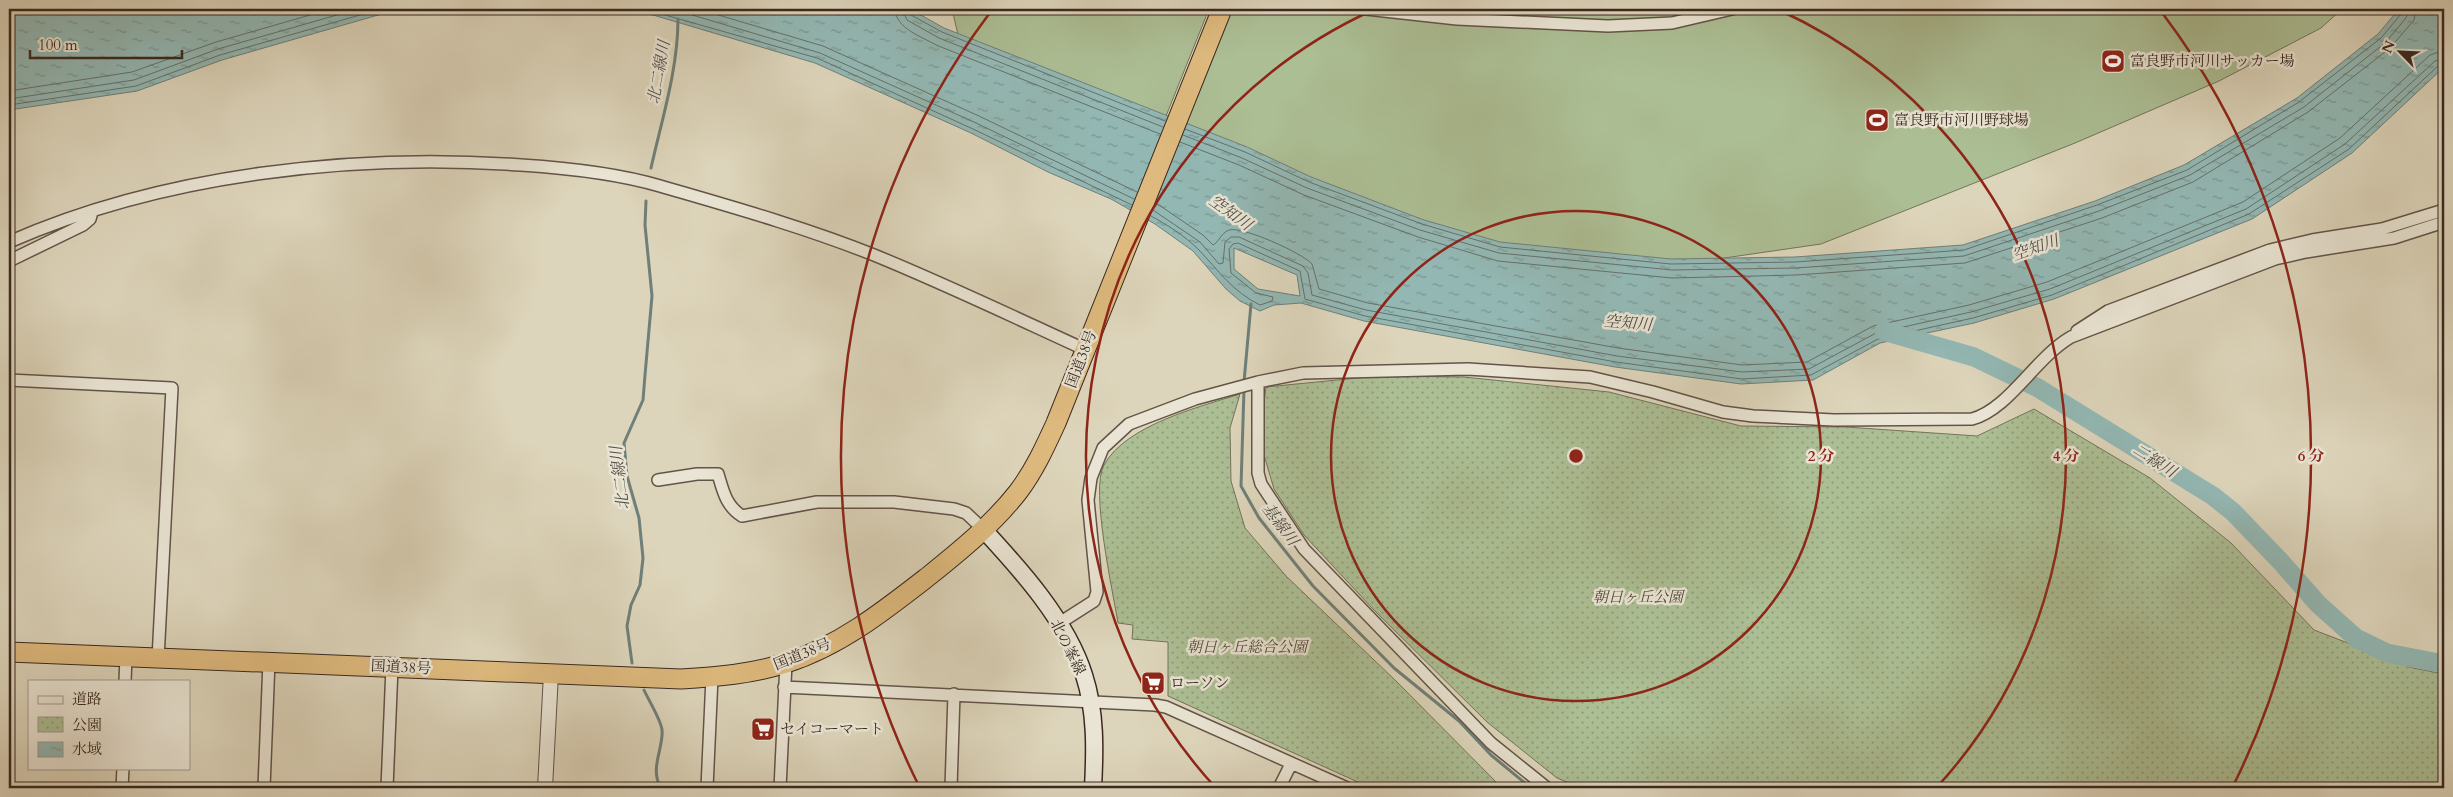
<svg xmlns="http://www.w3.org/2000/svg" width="2453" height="797" viewBox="0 0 2453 797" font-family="Cardo,'Noto Serif JP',serif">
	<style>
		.grass { fill: #acbe94; stroke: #73745a }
		.park { fill: url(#park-dots); stroke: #73745a }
		.water { fill: url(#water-ripples); stroke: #6f7f79; fill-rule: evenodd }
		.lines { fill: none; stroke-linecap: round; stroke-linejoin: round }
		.shore { stroke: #66706a; stroke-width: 1 }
		.stream { stroke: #6f7f79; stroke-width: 3 }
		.river { stroke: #93b8b4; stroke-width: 19 }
		.minor-casing { stroke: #635448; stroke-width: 14 }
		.tertiary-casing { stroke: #635448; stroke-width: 16 }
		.secondary-casing { stroke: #3a2921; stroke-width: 19 }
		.trunk-casing { stroke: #3a2921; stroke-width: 21 }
		.minor { stroke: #e9e4d3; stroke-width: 11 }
		.tertiary { stroke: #e9e4d3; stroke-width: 14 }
		.secondary { stroke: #e9e4d3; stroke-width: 16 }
		.trunk { stroke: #deba7e; stroke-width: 19 }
		.ring { fill: none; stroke: #8f2418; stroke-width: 2.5 }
		.labels { text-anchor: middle; stroke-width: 5; stroke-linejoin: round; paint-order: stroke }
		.poi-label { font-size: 15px; fill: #3a2921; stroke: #e9e4d3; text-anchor: start }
		.street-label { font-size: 15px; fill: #3a2921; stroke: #e9e4d3 }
		.park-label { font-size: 15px; font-style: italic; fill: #514738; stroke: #e9e4d3 }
		.water-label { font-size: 16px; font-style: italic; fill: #504d46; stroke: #e9e4d3 }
		.centre { fill: #8f2418; stroke: #e9e4d3; stroke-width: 2.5 }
		.ring-label { font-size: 15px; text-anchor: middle; font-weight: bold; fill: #8f2418; stroke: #e9e4d3; stroke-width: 5; stroke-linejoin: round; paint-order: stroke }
	</style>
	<defs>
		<pattern id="park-dots" width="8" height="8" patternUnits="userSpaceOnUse" patternTransform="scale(1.25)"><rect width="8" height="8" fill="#acbe94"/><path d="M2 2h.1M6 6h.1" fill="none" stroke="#8d9a78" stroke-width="1.8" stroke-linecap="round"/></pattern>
		<pattern id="water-ripples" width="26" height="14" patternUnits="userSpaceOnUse" patternTransform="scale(1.25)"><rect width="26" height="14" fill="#93b8b4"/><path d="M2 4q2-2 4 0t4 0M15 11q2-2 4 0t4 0" fill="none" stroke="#799692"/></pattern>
	</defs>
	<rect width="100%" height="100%" fill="#ddd5bb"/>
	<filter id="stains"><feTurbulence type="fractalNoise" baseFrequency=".004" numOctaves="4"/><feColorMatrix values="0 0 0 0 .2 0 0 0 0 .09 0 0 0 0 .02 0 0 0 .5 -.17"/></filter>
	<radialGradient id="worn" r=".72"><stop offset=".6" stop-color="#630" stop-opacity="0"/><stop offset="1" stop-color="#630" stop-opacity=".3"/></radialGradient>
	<!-- grass -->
	<path class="grass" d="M952 9H1209L1162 126 959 39Z
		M1232 9H2342L2321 28 2219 81 2075 143 1821 244 1669 266 1457 241 1180 133Z"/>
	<!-- park -->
	<path class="park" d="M1378 376 1464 377 1609 392 1741 426 1846 427 1977 436 2034 409 2150 478 2231 543 2314 630 2413 668 2444 674V788H1581L1557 778 1487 722 1373 609 1304 535 1274 489 1264 455 1263 411 1266 387Z
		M1240 394 1230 428 1231 481 1245 528 1286 576 1395 680 1502 788H1371L1168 696V642L1132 639 1133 625 1118 623C1113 592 1090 489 1104 465 1126 425 1199 407 1240 394Z"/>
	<!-- water -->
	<path class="water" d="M32 9H399L222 60 137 91 9 110V14Z
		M603 9H910L944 28 1247 147 1311 177 1424 220 1500 242 1671 259 1795 257 1963 245 2095 201 2184 165 2297 98 2378 34 2399 9H2444V67L2352 153 2252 219 2054 299 1974 323 1880 343 1813 380 1741 384 1615 367 1364 321 1301 303 1274 305 1260 311 1240 301 1226 289 1193 251 1155 224 1111 199 1048 172 971 133 815 63 653 15ZM1234 248 1297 275 1300 296 1258 289 1234 269Z"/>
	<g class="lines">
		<!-- shore -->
		<path class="shore" d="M644 9 817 58 973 129 1132 205
			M672 9 820 53 976 123 1134 199
			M698 9 823 46 979 116 1137 192
			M895 9C896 29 921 36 936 45L1160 134
			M902 9 907 20 939 38 1163 127
			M909 9 911 15 942 32 1165 121
			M9 91 132 72 216 42 331 9
			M9 99 134 80 218 49 358 9
			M9 105 136 86 220 55 381 9
			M1185 129 1245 152 1309 182 1422 224 1500 247 1671 264 1795 262 1964 250 2097 205 2187 170 2299 102 2381 38 2401 14 2403 9
			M1183 135 1242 158 1307 188 1420 230 1499 253 1672 270 1796 268 1964 256 2099 211 2190 175 2304 107 2385 43 2406 18 2409 9
			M1180 142 1239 165 1304 195 1418 237 1498 261 1672 278 1796 275 1965 263 2102 218 2193 182 2308 112 2390 48 2414 20 2416 9
			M1156 203 1203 235 1213 245C1219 242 1221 233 1229 230 1243 226 1302 253 1312 264L1319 289 1368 303 1618 348 1742 365 1807 362 1873 326 1969 305 2047 282 2243 202 2340 138 2430 55 2444 50
			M1153 210 1200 242 1219 264 1223 263 1225 242 1231 237H1239L1303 266 1308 273 1312 295 1366 310 1617 356 1742 372 1809 369 1876 333 1971 312 2050 289 2246 209 2345 144 2435 61 2444 58
			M1151 216C1166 224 1185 236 1198 249 1218 270 1233 292 1260 305L1272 301 1273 297 1256 293 1231 273 1229 249 1233 244 1238 243 1300 271 1305 299 1365 316 1616 362 1742 379 1811 375 1878 339 1973 318 2052 295 2249 214 2349 149 2439 65 2444 64"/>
		<!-- stream -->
		<path class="stream" d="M651 168C662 119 678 69 678 19
			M1244 382 1251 304
			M1244 389 1241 486 1259 518 1313 586 1394 668 1459 721 1491 755 1531 788
			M632 663 627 626 631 605 640 585 643 558 639 518 627 476 624 443 643 400 645 375 652 296 645 225 646 201
			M644 690C649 701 661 720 662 730 664 747 649 769 661 788"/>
		<!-- river -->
		<path class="river" d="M1884 331 1974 357 2038 388 2213 496 2233 512 2281 562 2318 604 2356 638 2387 653 2444 664"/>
		<!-- minor casing -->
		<g class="minor-casing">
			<path id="minor" d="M1366 9 1457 19 1608 26 1672 23 1732 9
				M9 242C163 174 354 153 521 165 567 168 616 173 660 186 732 207 804 227 874 255 945 284 1014 317 1084 349
				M9 261 83 225 90 219 92 212
				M2077 331 2108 311 2270 250 2312 240 2382 229 2444 210
				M9 380 172 388 158 659
				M1258 382V473L1261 484 1304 549 1491 743 1547 788
				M658 480 697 474H718C723 491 726 506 742 516L817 502H894L954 509 966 513 983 529
				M1058 624 1094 601 1097 592 1088 500 1091 478 1103 448 1129 424 1195 399 1258 382 1303 373 1468 369 1590 377 1653 392 1723 412 1753 416 1834 420 1972 419C2009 409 2035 358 2071 337L2275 259 2306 252 2394 238 2444 222
				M125 681 126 657
				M784 687 1155 705 1166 707 1347 788
				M122 788 123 768
				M264 788 269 661
				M387 788 392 667
				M707 788 712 677
				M780 788 786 663
				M951 788 954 694
				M1279 788 1291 764"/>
		</g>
		<!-- tertiary casing -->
		<g class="tertiary-casing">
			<path id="tertiary" d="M545 788 551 674"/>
		</g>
		<!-- secondary casing -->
		<g class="secondary-casing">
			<path id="secondary" d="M983 529C1021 570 1067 621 1084 675 1096 712 1095 750 1093 788"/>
		</g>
		<!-- trunk casing -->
		<g class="trunk-casing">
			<path id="trunk" d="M9 652 681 679C716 677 752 674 786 663 840 646 885 610 930 575 961 550 993 524 1018 492 1034 471 1045 447 1056 423L1222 9"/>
		</g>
		<!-- minor -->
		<use href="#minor" class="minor"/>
		<!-- tertiary -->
		<use href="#tertiary" class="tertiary"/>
		<!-- secondary -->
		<use href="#secondary" class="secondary"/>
		<!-- trunk -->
		<use href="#trunk" class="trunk"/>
	</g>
	<!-- distance rings -->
	<g class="ring">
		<circle cx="1576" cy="456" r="245"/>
		<path d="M1215 787A490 490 0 0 1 1373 10M1779 10A490 490 0 0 1 1937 787"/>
		<path d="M918 784A735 735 0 0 1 989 14M2163 14A735 735 0 0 1 2234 784"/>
	</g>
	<!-- icons -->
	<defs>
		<g id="stadium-square" transform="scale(1.25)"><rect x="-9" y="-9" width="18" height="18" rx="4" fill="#8f2418" stroke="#e9e4d3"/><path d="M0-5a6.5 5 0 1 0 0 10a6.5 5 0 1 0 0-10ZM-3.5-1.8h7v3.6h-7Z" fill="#fff"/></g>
		<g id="supermarket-square" transform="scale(1.25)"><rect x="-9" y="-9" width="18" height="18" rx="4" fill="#8f2418" stroke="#e9e4d3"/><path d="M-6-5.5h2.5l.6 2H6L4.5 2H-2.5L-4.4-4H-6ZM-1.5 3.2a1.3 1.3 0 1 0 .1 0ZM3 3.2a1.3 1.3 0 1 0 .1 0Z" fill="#fff"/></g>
	</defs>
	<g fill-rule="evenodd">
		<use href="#stadium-square" x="2113" y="61"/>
		<use href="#stadium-square" x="1877" y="120"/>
		<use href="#supermarket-square" x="1153" y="683"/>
		<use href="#supermarket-square" x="763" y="729"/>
	</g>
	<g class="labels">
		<!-- poi labels -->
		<g class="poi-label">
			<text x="2130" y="66">富良野市河川サッカー場</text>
			<text x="1894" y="125">富良野市河川野球場</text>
			<text x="1170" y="688">ローソン</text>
			<text x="780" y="734">セイコーマート</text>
		</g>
		<!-- street labels -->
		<g class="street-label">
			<text transform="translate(1081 359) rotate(-69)" y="5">国道38号</text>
			<text transform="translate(1068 647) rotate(63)" y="5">北の峯線</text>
			<text transform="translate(802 654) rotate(-22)" y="5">国道38号</text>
			<text transform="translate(401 667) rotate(3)" y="5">国道38号</text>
		</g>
		<!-- park labels -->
		<g class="park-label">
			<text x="1638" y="602">朝日ヶ丘公園</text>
			<text x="1247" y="652">朝日ヶ丘総合公園</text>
		</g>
		<!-- water labels -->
		<g class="water-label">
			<text transform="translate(658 72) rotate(-80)" y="6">北二線川</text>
			<text transform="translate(1231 212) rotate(36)" y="6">空知川</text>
			<text transform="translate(2035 247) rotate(-19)" y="6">空知川</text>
			<text transform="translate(1628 322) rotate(5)" y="6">空知川</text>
			<text transform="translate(2155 460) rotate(32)" y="6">二線川</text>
			<text transform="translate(619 478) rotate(-97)" y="6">北二線川</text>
			<text transform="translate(1281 524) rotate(53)" y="6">基線川</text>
		</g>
	</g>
	<circle cx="1576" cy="456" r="8" class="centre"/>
	<g class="ring-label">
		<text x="1821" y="461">2 分</text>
		<text x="2066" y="461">4 分</text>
		<text x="2311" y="461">6 分</text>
	</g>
	<!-- margin -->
	<rect width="2453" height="797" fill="none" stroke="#ddd5bb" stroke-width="30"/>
	<rect x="10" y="10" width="2433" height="777" fill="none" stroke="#3a2921" stroke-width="2.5"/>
	<rect x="15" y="15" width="2423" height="767" fill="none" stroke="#3a2921"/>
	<!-- legend -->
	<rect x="28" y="680" width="162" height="90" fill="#e9e4d3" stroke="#a3998c"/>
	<rect x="38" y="696" width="25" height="8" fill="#e9e4d3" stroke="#a3998c"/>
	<text x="72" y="704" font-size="15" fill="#3a2921">道路</text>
	<rect x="38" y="717" width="25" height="15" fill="url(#park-dots)" stroke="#a3998c"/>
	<text x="72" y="730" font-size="15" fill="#3a2921">公園</text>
	<rect x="38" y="742" width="25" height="15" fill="url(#water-ripples)" stroke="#a3998c"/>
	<text x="72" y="754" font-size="15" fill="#3a2921">水域</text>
	<!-- north arrow -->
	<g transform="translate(2400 52) rotate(294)" stroke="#e9e4d3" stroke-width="4" paint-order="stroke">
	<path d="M0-4L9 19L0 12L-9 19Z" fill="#3a2921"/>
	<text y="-8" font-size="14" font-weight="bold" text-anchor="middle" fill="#3a2921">N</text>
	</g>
	<!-- scale -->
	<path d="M30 50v8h152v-8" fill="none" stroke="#3a2921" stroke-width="2.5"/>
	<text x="38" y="50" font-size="15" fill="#3a2921" stroke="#e9e4d3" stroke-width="4" paint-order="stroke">100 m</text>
	<rect width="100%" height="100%" filter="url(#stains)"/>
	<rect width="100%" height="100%" fill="url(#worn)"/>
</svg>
